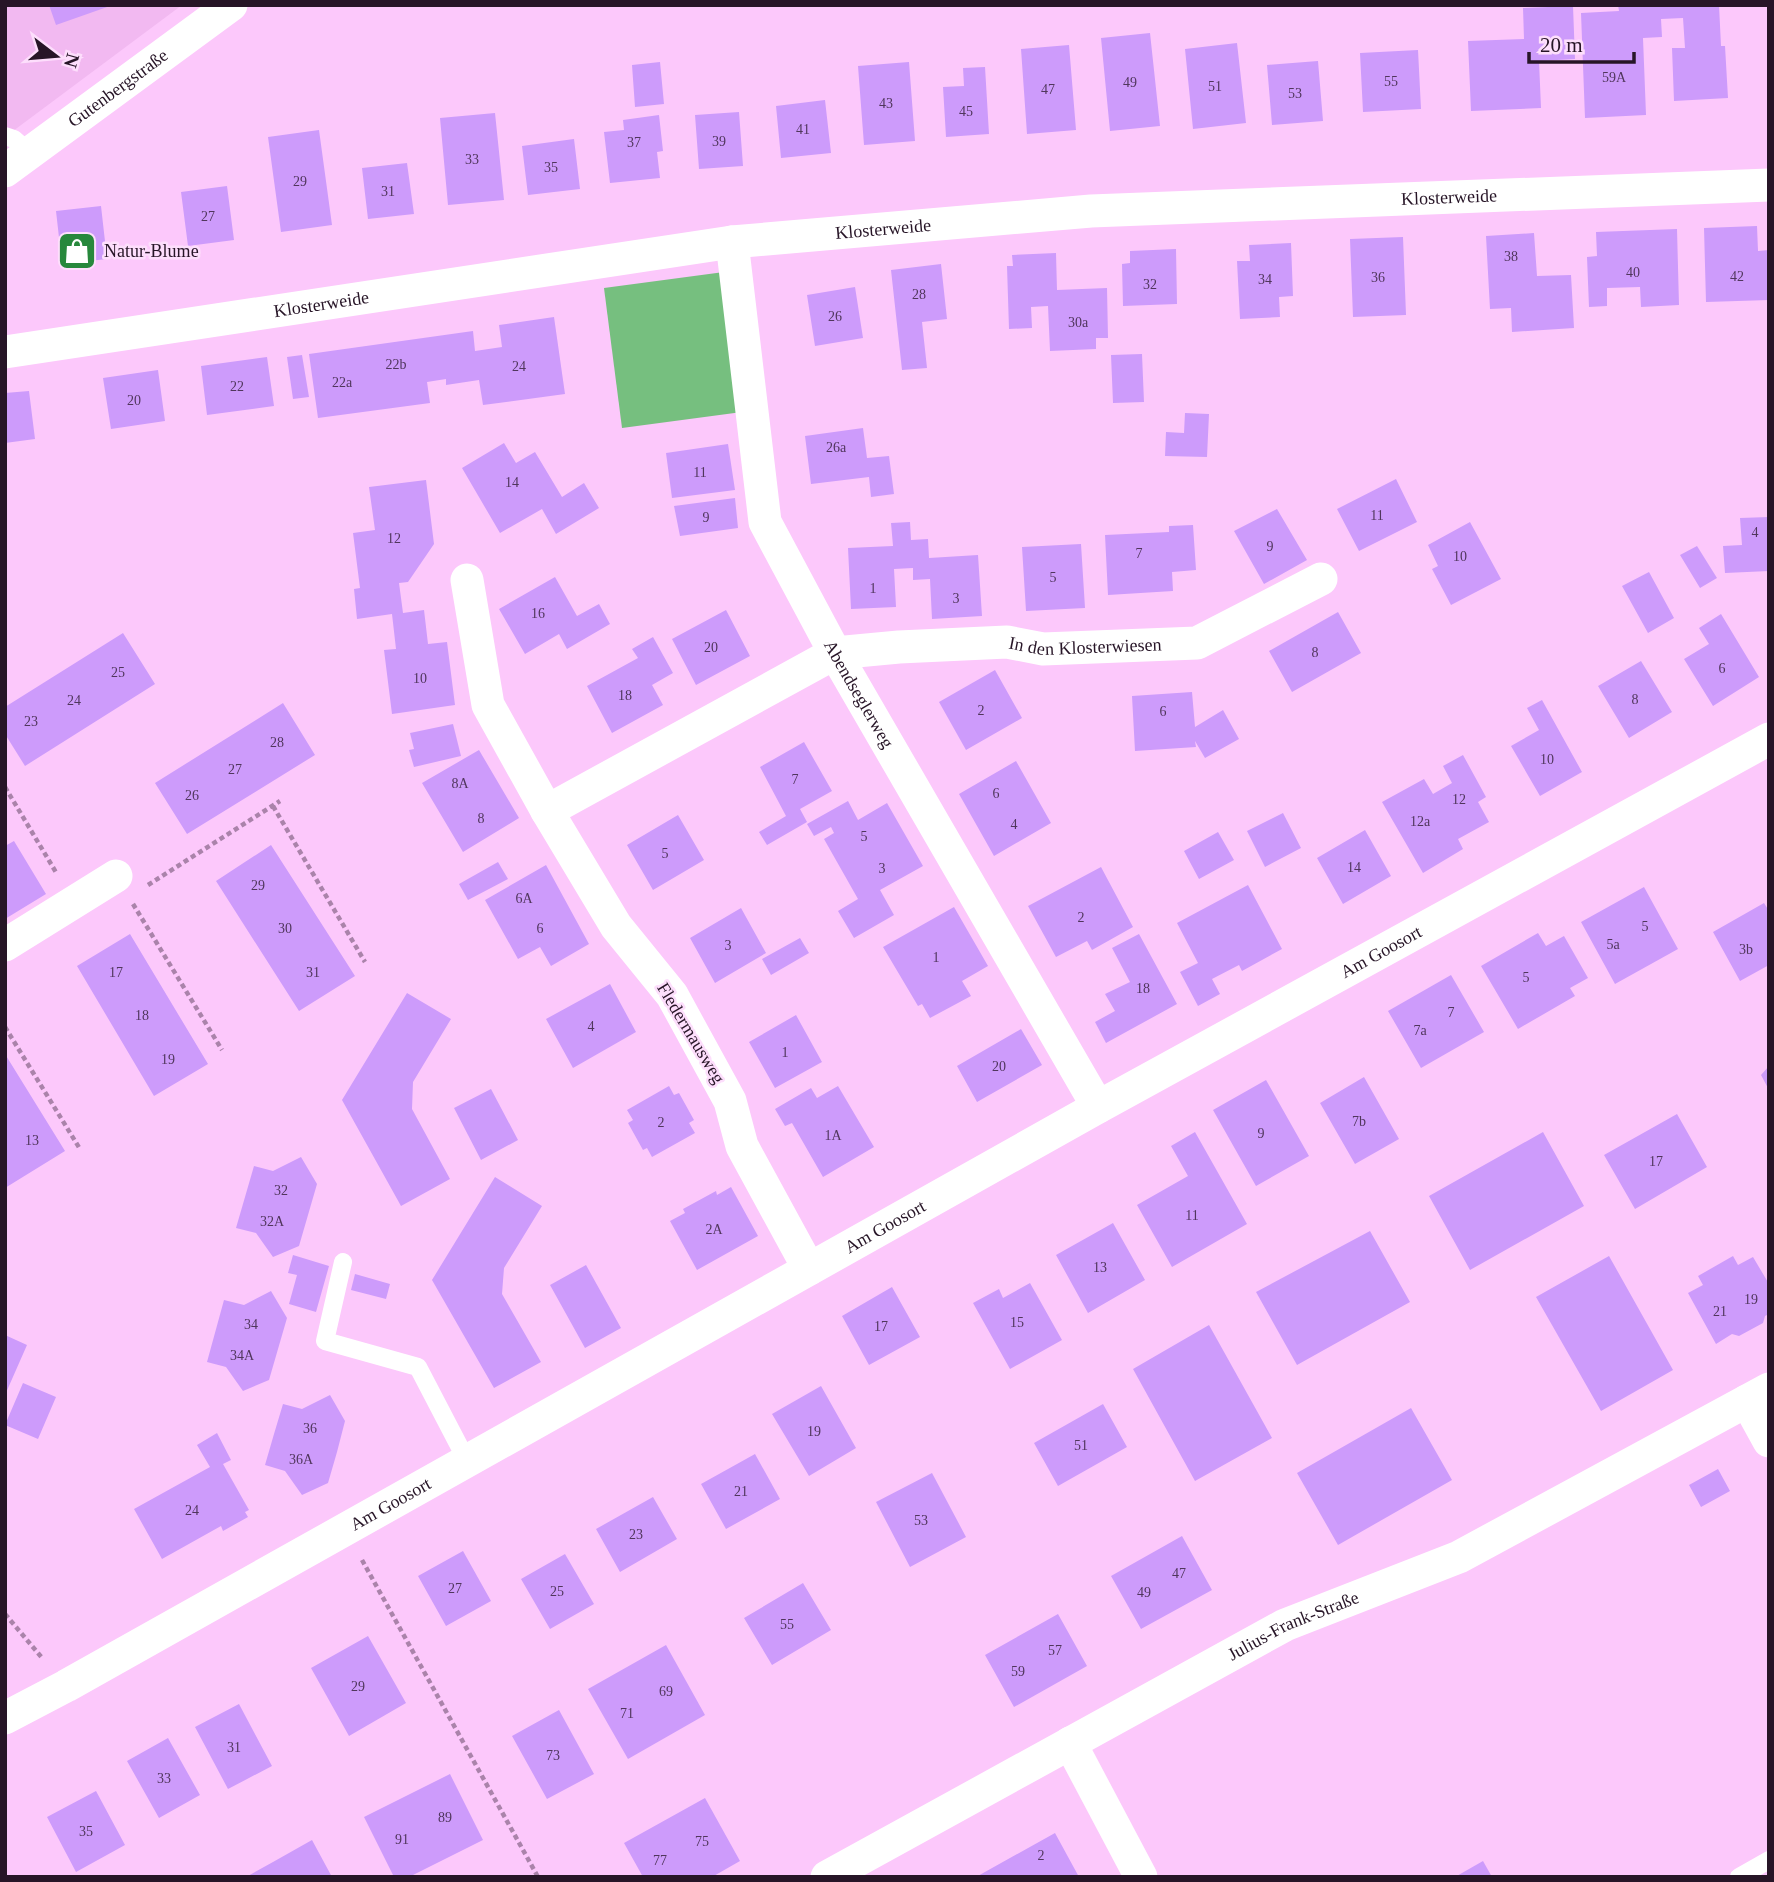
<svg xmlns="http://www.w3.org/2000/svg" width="1774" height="1882" viewBox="0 0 1774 1882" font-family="Georgia,serif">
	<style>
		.built { fill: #f2b9f1 }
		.green { fill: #76bf7f }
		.building { fill: #cd9bfb }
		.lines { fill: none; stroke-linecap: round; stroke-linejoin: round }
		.path { stroke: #aa83aa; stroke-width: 4.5; stroke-dasharray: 5 3.5; stroke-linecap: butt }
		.lane { stroke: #fff; stroke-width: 18 }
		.street { stroke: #fff; stroke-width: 33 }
		.labels { text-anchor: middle; stroke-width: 5; stroke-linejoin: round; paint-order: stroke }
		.number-label { font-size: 14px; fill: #50365c }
		.street-label { font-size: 18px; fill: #271527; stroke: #fddefc }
		.poi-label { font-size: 18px; fill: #271527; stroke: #fddefc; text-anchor: start }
	</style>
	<rect width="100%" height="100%" fill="#fcc8fb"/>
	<!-- built -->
	<path class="built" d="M5 5H182L5 137Z"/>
	<!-- green -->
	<path class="green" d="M724 272 742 412 622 428 604 288Z"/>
	<!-- building -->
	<path class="building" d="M49 5H110V6L56 25Z
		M1618 5H1719L1721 46H1725L1728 98 1674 101 1672 48H1685L1683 18 1661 19 1662 37 1643 38 1646 115 1585 118 1581 13 1619 11Z
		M1573 6 1575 59 1539 61 1541 108 1471 111 1468 41 1524 39 1523 8Z
		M1150 33 1160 126 1110 131 1101 38Z
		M1237 43 1246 123 1193 129 1185 49Z
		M1069 45 1076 130 1027 134 1021 49Z
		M1418 50 1421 109 1363 112 1360 53Z
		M1318 61 1323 121 1272 125 1267 65Z
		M660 62 664 104 635 107 632 65Z
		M909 62 915 141 864 145 858 66Z
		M985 67 989 134 946 137 943 87 964 86 963 68Z
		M825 100 831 153 781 158 776 106Z
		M739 112 743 166 699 169 695 115Z
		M495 113 504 200 448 205 440 118Z
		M659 115 663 151 657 152 660 178 610 183 604 132 624 130 623 120Z
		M319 130 332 225 281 232 268 137Z
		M574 139 580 189 528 195 522 146Z
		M407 163 414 214 368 219 362 168Z
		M227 186 234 240 188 246 181 192Z
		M101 206 107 259 62 264 56 211Z
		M1757 226 1758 251 1769 250V300L1706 302 1704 228Z
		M1677 229 1679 305 1641 307 1640 287 1607 288V306L1589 307 1587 257 1597 256 1596 232Z
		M1534 233 1537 276 1571 275 1574 328 1512 332 1511 308 1490 309 1486 236Z
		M1403 237 1406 315 1353 317 1350 239Z
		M1291 243 1293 296 1279 297 1280 317 1240 319 1237 261H1250L1249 245Z
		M1176 249 1177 304 1123 306 1122 264 1130 263V251Z
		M1056 253 1057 290 1107 288 1108 338H1096V349L1050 351 1048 306 1031 307 1032 328 1009 329 1007 266H1013L1012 255Z
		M941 264 947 319 922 322 927 368 902 370 891 270Z
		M855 287 863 338 815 346 807 295Z
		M554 317 565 394 483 405 479 380 446 385V379L427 382 430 403 318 418 309 354 473 331 475 351 502 347 499 325Z
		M1142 354 1144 402 1113 403 1111 355Z
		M302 355 309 397 293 399 287 357Z
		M267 357 274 406 207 415 201 366Z
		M158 370 165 421 111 429 103 378Z
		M29 391 35 439 5 443V393Z
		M1185 413 1209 414 1207 457 1165 456 1166 432 1184 433Z
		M863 428 867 458 889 456 894 494 871 497 869 477 811 484 805 436Z
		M504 443 516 463 535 452 562 497 584 483 599 508 556 534 542 509 500 533 462 468Z
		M728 444 735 490 672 498 666 453Z
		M1396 479 1417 522 1359 551 1337 509Z
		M426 480 434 544 408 582 399 583 403 613 424 610 428 644 447 642 455 705 392 714 384 650 396 649 392 614 357 619 354 589 360 588 353 533 375 530 369 487Z
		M735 498 738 528 680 536 674 506Z
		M1277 509 1307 560 1264 584 1234 531Z
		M1769 517V571L1725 573 1723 546 1742 545 1740 518Z
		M910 522 911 540 928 539 929 558 978 555 982 616 932 619 930 579 913 580V568L894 569 896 607 851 609 848 548 893 546 891 523Z
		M1470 522 1501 579 1451 605 1432 569 1438 566 1428 545Z
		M1193 525 1196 570 1172 572 1173 591 1108 595 1105 535 1169 532V526Z
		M1081 544 1085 608 1026 611 1022 547Z
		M1697 546 1717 578 1700 588 1680 555Z
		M1649 572 1674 618 1648 633 1622 586Z
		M555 577 577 616 599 604 610 624 567 649 559 634 525 654 499 609Z
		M726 610 750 656 696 685 672 639Z
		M1338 612 1361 653 1292 692 1269 651Z
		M1721 614 1759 677 1713 706 1684 659 1709 644 1699 628Z
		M123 633 155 684 25 766 5 734V707Z
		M653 637 673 673 652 685 663 705 612 733 587 686 638 658 632 649Z
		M1641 661 1672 712 1629 738 1598 686Z
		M995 670 1022 718 966 750 939 702Z
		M1192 692 1195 727 1223 710 1239 739 1205 758 1195 741 1196 747 1135 751 1132 696Z
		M1542 700 1582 772 1540 796 1511 746 1539 730 1527 708Z
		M283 703 315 755 187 834 155 783Z
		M453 724 461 756 414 767 409 750 414 749 410 733Z
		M804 742 832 791 800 809 807 822 767 845 759 832 786 816 760 767Z
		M479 750 519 818 463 852 422 783Z
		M1463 755 1486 797 1478 802 1489 822 1458 839 1463 849 1423 873 1382 802 1424 779 1433 794 1452 783 1443 766Z
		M1016 761 1051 823 994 856 959 794Z
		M848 801 858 820 887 803 923 866 880 890 894 915 854 938 838 911 858 899 824 839 834 833 831 827 814 836 807 824Z
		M1283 813 1301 848 1265 867 1247 831Z
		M678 815 704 860 653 890 627 845Z
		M1365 830 1391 876 1343 904 1317 858Z
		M1218 832 1234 860 1199 879 1184 851Z
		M14 841 46 894 5 919V846Z
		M271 845 355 976 299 1011 216 881Z
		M498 862 508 879 468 900 459 884Z
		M546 865 589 944 551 966 540 947 518 959 485 900Z
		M1101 867 1133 927 1092 950 1087 941 1056 957 1028 906Z
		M1248 885 1282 949 1242 971 1239 965 1212 979 1220 994 1198 1006 1180 972 1198 963 1177 923Z
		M1644 887 1678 949 1615 984 1581 922Z
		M1764 903 1769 911V965L1740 981 1713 932Z
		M954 907 988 966 962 981 971 996 930 1018 922 1004 918 1006 883 947Z
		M741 908 766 953 715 983 690 938Z
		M1538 933 1546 946 1564 936 1588 978 1570 988 1575 996 1518 1029 1481 966Z
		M130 934 208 1064 154 1096 77 966Z
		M1139 934 1177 1004 1106 1043 1095 1022 1115 1011 1105 994 1130 982 1112 948Z
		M800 938 809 953 771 975 762 959Z
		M1451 975 1484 1032 1421 1068 1388 1011Z
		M610 984 636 1032 573 1068 546 1019Z
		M407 993 451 1019 413 1082 412 1109 450 1179 401 1206 342 1100Z
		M796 1015 822 1062 775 1088 749 1042Z
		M1021 1029 1042 1065 977 1102 957 1066Z
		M5 1054 65 1151 5 1188Z
		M1769 1066V1090L1761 1075Z
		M1364 1077 1399 1139 1355 1164 1320 1103Z
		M1266 1080 1309 1156 1256 1186 1213 1110Z
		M669 1086 674 1095 679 1093 694 1120 689 1123 695 1133 652 1157 647 1148 643 1150 628 1123 633 1120 627 1110Z
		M838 1086 874 1147 823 1177 792 1123 785 1126 775 1109 811 1088 817 1098Z
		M491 1089 518 1140 481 1160 454 1108Z
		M1677 1114 1707 1167 1635 1209 1604 1155Z
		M1195 1132 1247 1224 1172 1267 1137 1205 1188 1176 1171 1146Z
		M1543 1132 1584 1206 1470 1270 1429 1196Z
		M301 1157 317 1184 299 1246 273 1257 256 1233 236 1228 254 1166 273 1171Z
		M495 1177 542 1206 504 1268 502 1294 541 1362 494 1388 432 1280Z
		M731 1187 758 1236 697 1270 670 1221 685 1213 683 1209 716 1191 717 1195Z
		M1113 1223 1145 1280 1088 1313 1056 1255Z
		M1370 1231 1410 1302 1297 1365 1256 1292Z
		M293 1255 329 1266 316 1312 289 1304 297 1275 288 1273Z
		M1609 1256 1673 1370 1601 1411 1536 1297Z
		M1733 1256 1738 1265 1753 1257 1769 1284V1314L1765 1316 1763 1323 1739 1336 1732 1334 1716 1344 1688 1293 1703 1285 1698 1276Z
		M586 1265 621 1328 585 1348 550 1285Z
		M355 1274 390 1284 386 1299 351 1290Z
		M1030 1283 1062 1340 1010 1369 973 1303 999 1289 1003 1298Z
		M892 1287 920 1337 869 1365 842 1316Z
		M271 1291 287 1318 269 1380 243 1391 226 1367 207 1362 224 1300 244 1305Z
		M1209 1325 1272 1438 1195 1481 1133 1369Z
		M5 1335 27 1345 5 1395Z
		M23 1383 56 1397 38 1439 5 1425Z
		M821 1386 856 1448 809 1476 772 1414Z
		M330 1395 345 1421 337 1452 328 1483 302 1495 285 1471 265 1465 274 1434 283 1404 302 1409Z
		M1103 1404 1127 1447 1058 1486 1034 1443Z
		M1411 1408 1452 1480 1338 1545 1297 1473Z
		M217 1433 231 1460 223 1464 249 1510 245 1512 248 1517 223 1531 221 1526 162 1559 134 1509 210 1467 197 1445Z
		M755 1454 780 1499 726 1529 701 1484Z
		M1718 1469 1730 1491 1701 1507 1689 1485Z
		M932 1473 966 1537 910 1567 876 1502Z
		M653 1497 677 1539 620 1572 596 1529Z
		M1182 1536 1212 1590 1141 1629 1111 1576Z
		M463 1551 491 1601 446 1626 418 1576Z
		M565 1554 594 1604 550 1629 521 1579Z
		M803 1583 831 1630 772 1665 744 1618Z
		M1058 1614 1087 1666 1014 1707 985 1655Z
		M368 1636 406 1703 349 1736 311 1668Z
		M666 1645 705 1715 628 1759 588 1689Z
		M239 1704 272 1766 228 1789 195 1727Z
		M559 1710 594 1774 547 1799 512 1736Z
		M168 1738 200 1795 159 1818 127 1761Z
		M450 1774 483 1840 409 1877H394L364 1817Z
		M96 1791 125 1845 76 1872 47 1817Z
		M705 1798 740 1861 712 1877H643L624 1843Z
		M1055 1833 1079 1877H976Z
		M312 1840 332 1877H246L273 1862Z
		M1483 1861 1492 1877H1455Z"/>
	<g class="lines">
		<!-- path -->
		<path class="path" d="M5 787 57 874
			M273 806 365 962
			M148 885 280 801
			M133 904 222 1050
			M5 1027 80 1149
			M362 1560 538 1877
			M5 1614 43 1659"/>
		<!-- lane -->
		<path class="lane" d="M5 136 14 139 30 153
			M343 1262 325 1341 418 1367 467 1461
			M1739 1877 1769 1860"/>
		<!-- street -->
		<g class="street">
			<path id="s1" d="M5 171 231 5"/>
			<path id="s2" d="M732 242 765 522 835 653 1098 1107"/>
			<path id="s3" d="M5 352 732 242 1091 211 1769 185"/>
			<path d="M467 580 488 705 547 811"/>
			<path d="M5 945 116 876"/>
			<path id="s4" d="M809 1269 742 1146 730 1101 672 995 616 926 547 811 835 653 899 647 1007 642 1043 649 1197 643 1321 579"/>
			<path d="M1747 1401 1769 1441"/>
			<path id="s5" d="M5 1718 66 1686 1098 1107 1769 739"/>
			<path d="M1070 1743 1141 1877"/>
			<path id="s6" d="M827 1877 1285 1625 1459 1557 1769 1389"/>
		</g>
	</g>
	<!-- icons -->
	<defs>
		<g id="shop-square" transform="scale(2.0125)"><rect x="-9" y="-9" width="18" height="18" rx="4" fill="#27883c" stroke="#fddefc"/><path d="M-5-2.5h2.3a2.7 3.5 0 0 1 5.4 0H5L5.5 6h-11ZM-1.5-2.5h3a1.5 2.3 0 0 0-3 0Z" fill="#fff"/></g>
	</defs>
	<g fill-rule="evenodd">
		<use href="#shop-square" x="77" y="251"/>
	</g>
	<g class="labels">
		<!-- number labels -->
		<g class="number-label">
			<text x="1614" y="82">59A</text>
			<text x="1391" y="86">55</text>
			<text x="1130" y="87">49</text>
			<text x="1215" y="91">51</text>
			<text x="1048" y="94">47</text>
			<text x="1295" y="98">53</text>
			<text x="886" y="108">43</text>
			<text x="966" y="116">45</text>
			<text x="803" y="134">41</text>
			<text x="719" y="146">39</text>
			<text x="634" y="147">37</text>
			<text x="472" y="164">33</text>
			<text x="551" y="172">35</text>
			<text x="300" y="186">29</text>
			<text x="388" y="196">31</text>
			<text x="208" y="221">27</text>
			<text x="1511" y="261">38</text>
			<text x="1633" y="277">40</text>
			<text x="1737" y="281">42</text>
			<text x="1378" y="282">36</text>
			<text x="1265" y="284">34</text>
			<text x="1150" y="289">32</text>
			<text x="919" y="299">28</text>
			<text x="835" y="321">26</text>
			<text x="1078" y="327">30a</text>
			<text x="396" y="369">22b</text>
			<text x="519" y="371">24</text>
			<text x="342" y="387">22a</text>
			<text x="237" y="391">22</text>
			<text x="134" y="405">20</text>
			<text x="836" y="452">26a</text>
			<text x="700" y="477">11</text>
			<text x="512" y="487">14</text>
			<text x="1377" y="520">11</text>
			<text x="706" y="522">9</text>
			<text x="1755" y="537">4</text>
			<text x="394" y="543">12</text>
			<text x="1270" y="551">9</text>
			<text x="1139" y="558">7</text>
			<text x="1460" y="561">10</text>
			<text x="1053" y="582">5</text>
			<text x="873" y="593">1</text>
			<text x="956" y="603">3</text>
			<text x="538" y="618">16</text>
			<text x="711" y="652">20</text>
			<text x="1315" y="657">8</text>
			<text x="1722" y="673">6</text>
			<text x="118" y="677">25</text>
			<text x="420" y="683">10</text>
			<text x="625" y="700">18</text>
			<text x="1635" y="704">8</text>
			<text x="74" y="705">24</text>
			<text x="981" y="715">2</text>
			<text x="1163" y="716">6</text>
			<text x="31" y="726">23</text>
			<text x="277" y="747">28</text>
			<text x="1547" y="764">10</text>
			<text x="235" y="774">27</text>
			<text x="795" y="784">7</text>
			<text x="460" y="788">8A</text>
			<text x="996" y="798">6</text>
			<text x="192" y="800">26</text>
			<text x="1459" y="804">12</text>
			<text x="481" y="823">8</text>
			<text x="1420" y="826">12a</text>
			<text x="1014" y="829">4</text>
			<text x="864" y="841">5</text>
			<text x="665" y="858">5</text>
			<text x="1354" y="872">14</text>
			<text x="882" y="873">3</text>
			<text x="258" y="890">29</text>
			<text x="524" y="903">6A</text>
			<text x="1081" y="922">2</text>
			<text x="1645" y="931">5</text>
			<text x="285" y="933">30</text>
			<text x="540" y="933">6</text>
			<text x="1613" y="949">5a</text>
			<text x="728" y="950">3</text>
			<text x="1746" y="954">3b</text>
			<text x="936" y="962">1</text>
			<text x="116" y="977">17</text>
			<text x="313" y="977">31</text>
			<text x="1526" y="982">5</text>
			<text x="1143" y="993">18</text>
			<text x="1451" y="1017">7</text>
			<text x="142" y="1020">18</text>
			<text x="591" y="1031">4</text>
			<text x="1420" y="1035">7a</text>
			<text x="785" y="1057">1</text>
			<text x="168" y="1064">19</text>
			<text x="999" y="1071">20</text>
			<text x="1359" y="1126">7b</text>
			<text x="661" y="1127">2</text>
			<text x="1261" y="1138">9</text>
			<text x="833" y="1140">1A</text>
			<text x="32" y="1145">13</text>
			<text x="1656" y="1166">17</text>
			<text x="281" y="1195">32</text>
			<text x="1192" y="1220">11</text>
			<text x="272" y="1226">32A</text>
			<text x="714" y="1234">2A</text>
			<text x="1100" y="1272">13</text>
			<text x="1751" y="1304">19</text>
			<text x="1720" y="1316">21</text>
			<text x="1017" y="1327">15</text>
			<text x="251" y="1329">34</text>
			<text x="881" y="1331">17</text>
			<text x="242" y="1360">34A</text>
			<text x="310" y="1433">36</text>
			<text x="814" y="1436">19</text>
			<text x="1081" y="1450">51</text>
			<text x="301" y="1464">36A</text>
			<text x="741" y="1496">21</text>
			<text x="192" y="1515">24</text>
			<text x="921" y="1525">53</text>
			<text x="636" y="1539">23</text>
			<text x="1179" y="1578">47</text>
			<text x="455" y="1593">27</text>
			<text x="557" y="1596">25</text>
			<text x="1144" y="1597">49</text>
			<text x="787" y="1629">55</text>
			<text x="1055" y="1655">57</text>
			<text x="1018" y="1676">59</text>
			<text x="358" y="1691">29</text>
			<text x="666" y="1696">69</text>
			<text x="627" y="1718">71</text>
			<text x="234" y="1752">31</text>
			<text x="553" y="1760">73</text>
			<text x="164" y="1783">33</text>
			<text x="445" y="1822">89</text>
			<text x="86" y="1836">35</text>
			<text x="402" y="1844">91</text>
			<text x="702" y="1846">75</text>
			<text x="1041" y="1860">2</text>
			<text x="660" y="1865">77</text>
		</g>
		<!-- street labels -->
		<g class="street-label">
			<text dy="6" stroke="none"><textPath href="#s1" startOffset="140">Gutenbergstraße</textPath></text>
			<text dy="6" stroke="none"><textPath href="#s3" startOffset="1454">Klosterweide</textPath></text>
			<text dy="6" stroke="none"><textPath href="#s3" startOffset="887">Klosterweide</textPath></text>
			<text dy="6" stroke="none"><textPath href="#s3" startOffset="320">Klosterweide</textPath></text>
			<text dy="6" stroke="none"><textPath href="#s4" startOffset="1110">In den Klosterwiesen</textPath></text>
			<text dy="6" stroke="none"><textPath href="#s2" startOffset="478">Abendseglerweg</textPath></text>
			<text dy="6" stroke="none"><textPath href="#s5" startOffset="1575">Am Goosort</textPath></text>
			<text transform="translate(691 1033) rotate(59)" y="6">Fledermausweg</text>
			<text dy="6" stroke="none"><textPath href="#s5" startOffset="1008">Am Goosort</textPath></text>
			<text dy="6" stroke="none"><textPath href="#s5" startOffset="441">Am Goosort</textPath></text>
			<text dy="6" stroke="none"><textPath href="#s6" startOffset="530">Julius-Frank-Straße</textPath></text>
		</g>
		<!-- poi labels -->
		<g class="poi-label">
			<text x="104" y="257">Natur-Blume</text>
		</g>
	</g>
	<!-- border -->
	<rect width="1774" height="1882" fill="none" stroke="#271527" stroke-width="14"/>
	<!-- north arrow -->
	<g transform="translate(56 56) rotate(106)" stroke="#fddefc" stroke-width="5" paint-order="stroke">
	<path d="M0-5L12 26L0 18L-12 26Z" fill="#271527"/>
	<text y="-10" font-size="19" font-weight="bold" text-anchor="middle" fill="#271527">N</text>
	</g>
	<!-- scale -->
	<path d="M1529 52v10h105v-10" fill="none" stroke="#271527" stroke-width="3.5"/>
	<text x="1540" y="52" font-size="21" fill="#271527" stroke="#fddefc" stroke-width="5" paint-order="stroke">20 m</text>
</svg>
